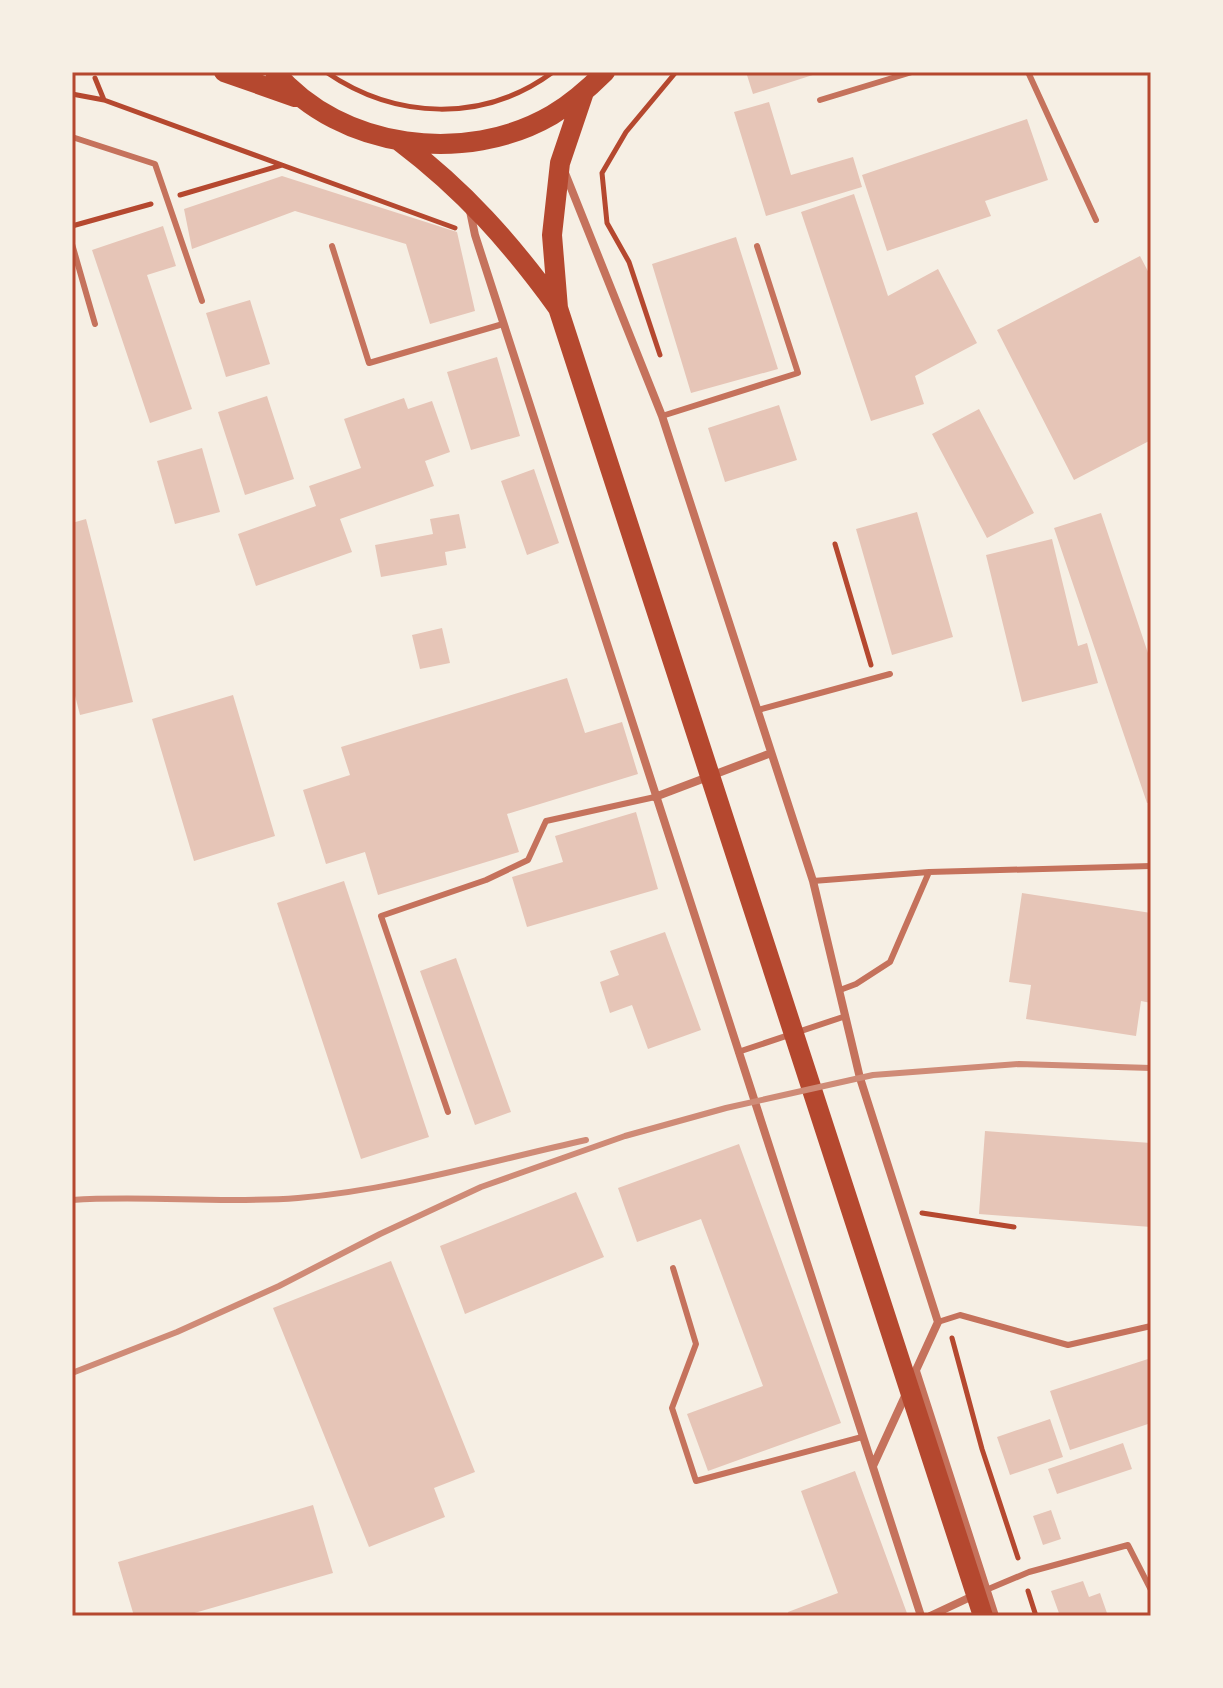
<svg xmlns="http://www.w3.org/2000/svg" width="1223" height="1688" viewBox="0 0 1223 1688" font-family="Helvetica,sans-serif">
	<style>
		.building { fill: #e6c5b7 }
		.lines { fill: none; stroke-linecap: round; stroke-linejoin: round }
		.path { stroke: #b5482f; stroke-width: 5 }
		.service { stroke: #c5725c; stroke-width: 6 }
		.minor { stroke: #c5725c; stroke-width: 8 }
		.primary { stroke: #b5482f; stroke-width: 20 }
		.rail { stroke: #cf8b77; stroke-width: 6 }
		.neatline { fill: none; stroke: #b5482f; stroke-width: 3 }
	</style>
	<rect width="100%" height="100%" fill="#f6efe4"/>
	<!-- building -->
	<path class="building" d="M746 72H819V73L753 94Z
		M769 102 791 175 853 157 862 187 766 216 734 112Z
		M1027 119 1048 180 985 201 991 216 887 251 862 175Z
		M282 176 457 232 475 311 430 324 406 244 295 211 192 249 184 209Z
		M854 194 888 296 938 269 977 343 915 376 924 404 871 421 801 212Z
		M163 226 176 266 147 275 192 409 150 423 92 250Z
		M736 237 778 369 691 393 652 264Z
		M1140 256 1151 277V440L1074 480 997 330Z
		M250 300 270 364 226 377 206 313Z
		M497 357 520 436 471 450 447 372Z
		M267 396 294 479 245 495 218 412Z
		M404 398 408 409 432 401 450 452 425 461 434 486 340 519 352 552 256 586 238 534 316 506 309 486 361 468 344 419Z
		M779 405 797 460 725 482 708 428Z
		M979 409 1034 513 987 538 932 434Z
		M202 448 220 512 175 524 157 461Z
		M534 469 559 543 527 555 501 481Z
		M917 512 953 637 892 655 856 529Z
		M1101 513 1151 662V802L1147 803 1054 528Z
		M459 514 466 548 445 552 447 565 381 577 375 545 433 534 430 519Z
		M86 519 133 702 80 715 72 684V523Z
		M1052 539 1078 646 1087 643 1098 683 1022 702 986 555Z
		M442 628 450 663 420 669 412 635Z
		M567 678 585 733 622 722 638 774 507 814 519 852 378 895 365 852 326 864 303 790 350 775 341 747Z
		M233 695 275 836 194 861 152 719Z
		M636 812 658 889 527 927 512 877 563 862 555 836Z
		M344 881 429 1137 361 1159 277 903Z
		M1022 893 1151 913V1003L1141 1001 1136 1036 1026 1019 1031 985 1009 982Z
		M665 932 701 1030 648 1049 632 1005 610 1013 600 982 619 975 610 951Z
		M456 958 511 1112 475 1125 420 971Z
		M985 1131 1151 1143V1227L979 1214Z
		M739 1144 841 1423 708 1471 687 1414 763 1386 701 1219 637 1242 618 1188Z
		M576 1192 604 1257 465 1314 440 1246Z
		M391 1261 475 1472 434 1488 445 1517 369 1547 273 1308Z
		M1151 1358V1423L1070 1450 1050 1391Z
		M1050 1419 1063 1457 1010 1475 997 1437Z
		M1123 1443 1132 1469 1057 1494 1048 1469Z
		M855 1471 908 1616H789L788 1612 838 1593 801 1491Z
		M313 1505 333 1573 184 1616H134L118 1562Z
		M1051 1510 1061 1539 1043 1545 1033 1516Z
		M1083 1581 1089 1597 1100 1593 1108 1616H1060L1051 1591Z"/>
	<g class="lines">
		<!-- path -->
		<path class="path" d="M326 72C396 120 484 123 553 72
			M95 78 104 100
			M72 94 104 100 282 165
			M180 195 282 165 455 228
			M72 226 151 204
			M660 355 629 262 607 223 602 173 626 132 676 72
			M835 544 871 665
			M922 1213 1014 1227
			M952 1338 982 1449 1018 1558
			M1028 1591 1036 1616"/>
		<!-- service -->
		<path class="service" d="M1028 72 1096 220
			M820 100 912 72
			M72 137 155 164 202 301
			M72 244 95 324
			M332 246 369 363 503 324
			M662 416 798 373 757 246
			M758 710 890 674
			M813 881 929 872 1151 866
			M840 990 856 984 890 962 929 872
			M738 1052 846 1016
			M448 1112 381 916 486 880 528 860 546 821 655 797
			M673 1268 696 1344 672 1408 696 1481 862 1437
			M938 1322 960 1315 1068 1345 1151 1326
			M986 1590 1029 1572 1128 1545 1151 1590"/>
		<!-- minor -->
		<path class="minor" d="M565 173 662 416 813 881 860 1078 938 1322 911 1381
			M470 211 475 235 921 1616
			M655 797 771 753
			M916 1371 995 1616
			M873 1466 906 1394
			M930 1616 977 1594"/>
		<!-- primary -->
		<path class="primary" d="M224 72 295 97
			M275 72C341 150 466 165 552 115 572 103 589 88 605 72
			M584 92 560 163 552 235 558 308 983 1616
			M399 141C465 191 510 242 558 308"/>
		<!-- rail -->
		<path class="rail" d="M72 1200C147 1195 223 1204 298 1198 395 1190 491 1161 586 1140
			M72 1373 177 1332 279 1286 380 1234 481 1187 625 1136 726 1108 873 1075 1019 1064 1151 1068"/>
	</g>
	<!-- border -->
	<rect width="1223" height="1688" fill="none" stroke="#f6efe4" stroke-width="148"/>
	<rect x="74" y="74" width="1075" height="1540" class="neatline"/>
</svg>
